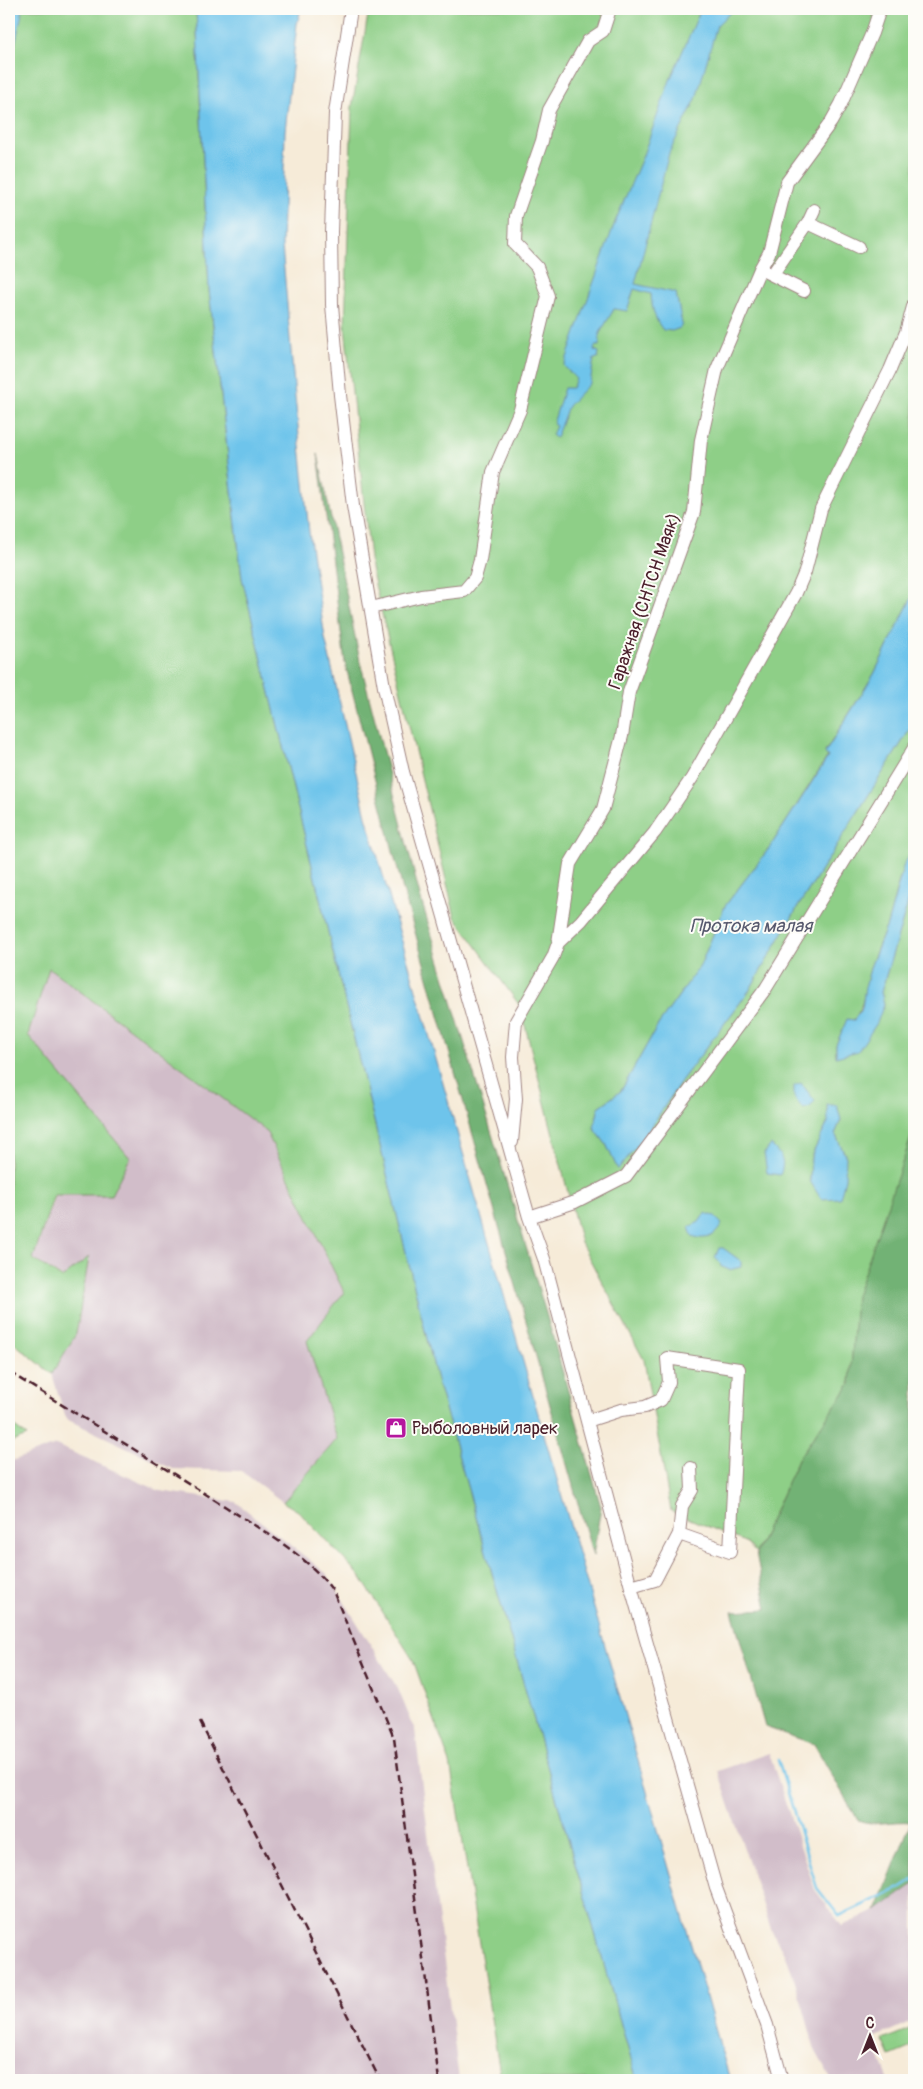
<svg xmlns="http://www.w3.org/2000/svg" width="923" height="2089" viewBox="0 0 923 2089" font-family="Pangolin,sans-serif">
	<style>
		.industrial { fill: #d1bdc9 }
		.green { fill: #8ecf87; stroke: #6c7759; fill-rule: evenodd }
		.forest { fill: #72b274; stroke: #5e6850 }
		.water { fill: #6ec4eb; stroke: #5c728b }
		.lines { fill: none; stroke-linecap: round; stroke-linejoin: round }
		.stream { stroke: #6ec4eb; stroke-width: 2.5 }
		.minor-casing { stroke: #a08582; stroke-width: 14 }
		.minor { stroke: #fff; stroke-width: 12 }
		.rail { stroke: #4a1f2b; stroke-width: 2.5; stroke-dasharray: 8 4; stroke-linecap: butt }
		.labels { text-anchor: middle; stroke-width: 4; stroke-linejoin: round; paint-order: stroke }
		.street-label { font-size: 18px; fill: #4a1f2b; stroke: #fdfcf7 }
		.poi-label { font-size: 18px; fill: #4a1f2b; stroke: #fdfcf7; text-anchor: start }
		.water-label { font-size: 19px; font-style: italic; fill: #57596e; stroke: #fdfcf7 }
	</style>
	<rect width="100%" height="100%" fill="#fdfcf7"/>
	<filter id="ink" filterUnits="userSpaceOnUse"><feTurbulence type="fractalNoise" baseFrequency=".02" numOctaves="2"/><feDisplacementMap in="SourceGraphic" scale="10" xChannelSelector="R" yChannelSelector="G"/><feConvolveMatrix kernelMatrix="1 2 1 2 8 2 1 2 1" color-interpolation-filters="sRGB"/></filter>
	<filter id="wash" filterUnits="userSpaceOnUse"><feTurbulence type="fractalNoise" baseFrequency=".0096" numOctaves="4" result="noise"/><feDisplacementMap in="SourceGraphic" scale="20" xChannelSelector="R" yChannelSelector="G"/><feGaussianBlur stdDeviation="1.12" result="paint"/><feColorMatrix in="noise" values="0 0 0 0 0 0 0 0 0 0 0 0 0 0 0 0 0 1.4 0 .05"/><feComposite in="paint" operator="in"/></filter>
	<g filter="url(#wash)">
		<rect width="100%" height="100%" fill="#f6ebd8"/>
		<!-- industrial -->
		<path class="industrial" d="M49 968 266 1131 344 1292 307 1341 337 1439 283 1502 241 1471 173 1469 66 1419 52 1374 76 1334 89 1257 63 1278 33 1259 55 1195H111L28 1035Z
			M56 1445 160 1491 236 1502 327 1574 398 1689 415 1730 459 2080H9V1462Z
			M769 1753 815 1890 842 1926 876 1911 914 1884V2020L872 2039 889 2080H832L815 2050 802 2003 788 1961 772 1932 718 1771Z"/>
		<!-- green -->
		<path class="green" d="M9 9H196L209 290 242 578 438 1384 637 2080H501L450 1763 413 1660 360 1576 298 1511 283 1502 337 1439 307 1341 344 1292 266 1131 49 968 28 1035 130 1158 111 1195H54L33 1259 62 1278 89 1257 76 1334 52 1374 9 1339Z
			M369 9H914V593L874 674 825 752 828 756 770 847 725 906 700 966 658 1025 621 1091 599 1107 594 1128 606 1144 618 1169 649 1130 681 1081 749 991 796 910 914 723V856L912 853C897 874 895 901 887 925 881 941 873 956 869 973 864 991 865 1004 854 1020H847L836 1045V1056L884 1004 881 992 913 886 914 871V1129L857 1296 850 1384 798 1459 756 1553 747 1543 671 1511 644 1360 581 1243 520 1006 455 917 371 568 345 327 352 107ZM841 1120 835 1134 846 1157 810 1181 811 1157 828 1122Z
			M9 1423 27 1436 9 1443Z
			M914 2027V2046L890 2056 883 2040Z"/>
		<!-- forest -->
		<path class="forest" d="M318 454 360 661 420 896 546 1313 601 1507 593 1556 403 890 345 663Z
			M914 1129V1884L876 1911 911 1822C893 1820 875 1827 858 1820L814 1744 765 1727 732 1611 767 1609 756 1553 798 1459 850 1384 856 1296Z"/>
		<!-- water -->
		<path class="water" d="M9 9H23L15 45 9 51Z
			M196 9H301L297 24 285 131 282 246 295 397 309 532 325 638 366 816 730 2080H637L438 1384 242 578 209 290Z
			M701 9H734L717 25 696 99 669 153 635 284 676 293 682 324 680 328 672 331 663 330C654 319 652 308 651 294L634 289 627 311 614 309 600 333 599 346H595L594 350 599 352 598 358 594 359 590 383 568 406 556 438 552 435 556 426 553 424 564 388H572L576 379 564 366 615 222 642 158 670 80Z
			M914 593V723L796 910 749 991 681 1081 649 1130 618 1170 606 1144 594 1128 599 1107 621 1091 658 1025 700 966 725 906 770 847 828 757 825 753 874 674Z
			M914 843 913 886 881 992 884 1004 877 1023 858 1051 836 1057V1045L847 1019 854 1020 862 1008 865 987 871 965 887 925 904 864 912 852Z
			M801 1083 815 1101 810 1107 803 1109 794 1097V1086Z
			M827 1105H837L841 1120 835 1134 846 1157 845 1179 840 1198 821 1199 810 1181 811 1157 828 1122Z
			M771 1145C781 1155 786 1161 780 1175L767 1173 764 1153Z
			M705 1213 714 1216 722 1224C715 1237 706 1241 692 1236L689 1227 699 1222Z
			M719 1248H723L741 1261V1267L729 1270 720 1266 722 1264 715 1258Z"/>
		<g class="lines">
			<!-- stream -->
			<path class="stream" d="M778 1760 817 1888 839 1916 900 1888 914 1879"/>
		</g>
	</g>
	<g filter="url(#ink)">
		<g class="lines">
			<!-- minor casing -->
			<g class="minor-casing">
				<path id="minor" d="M351 9 335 113 331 232 332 305 340 395 353 506 384 687 403 772 529 1217 544 1259 631 1587 716 1888 767 2025 782 2080
					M808 223 814 210
					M760 269 772 275 808 223 859 247
					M772 275 804 291
					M371 608 421 596 464 591 475 578 480 560 493 472 520 410 548 296 537 267 515 244 516 216 542 141 549 110 588 41 603 31 610 9
					M558 943 570 864 603 809 622 736 629 692 694 512 701 440 717 369 760 269 769 253 787 182 831 122 841 104 872 33 880 9
					M512 1142 516 1099 513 1057 516 1021 553 957 558 943 581 921 655 832 692 778 796 593 805 572 821 509 890 370 906 332 914 303
					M529 1217 575 1202 626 1176 766 988 914 748
					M587 1421 621 1410 645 1407 661 1400 669 1382 667 1358 739 1369 730 1552 679 1534
					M631 1587 655 1580 679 1534 682 1506 692 1490 691 1468"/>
			</g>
			<!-- minor -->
			<use href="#minor" class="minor"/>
			<!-- rail -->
			<path class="rail" d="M9 1372C81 1417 154 1461 226 1507 264 1532 306 1554 333 1591L394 1738 439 2080
				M200 1722 380 2080"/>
		</g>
	</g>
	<!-- icons -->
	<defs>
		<g id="shop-square" transform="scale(1.125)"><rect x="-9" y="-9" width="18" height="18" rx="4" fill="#b5179e" stroke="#fdfcf7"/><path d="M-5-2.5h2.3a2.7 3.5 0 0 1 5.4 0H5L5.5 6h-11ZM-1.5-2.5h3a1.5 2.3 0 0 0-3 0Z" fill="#fff"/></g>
	</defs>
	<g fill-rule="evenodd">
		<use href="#shop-square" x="396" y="1428"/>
	</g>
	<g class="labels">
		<!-- street labels -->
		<g class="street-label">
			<text transform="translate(644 601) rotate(-71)" y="6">Гаражная (СНТСН Маяк)</text>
		</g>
		<!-- poi labels -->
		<g class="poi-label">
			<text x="412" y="1434">Рыболовный ларек</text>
		</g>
		<!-- water labels -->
		<g class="water-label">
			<text x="751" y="932">Протока малая</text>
		</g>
	</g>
	<!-- margin -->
	<rect width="923" height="2089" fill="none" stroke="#fdfcf7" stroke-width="30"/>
	<!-- north arrow -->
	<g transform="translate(870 2036)" stroke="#fdfcf7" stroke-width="4" paint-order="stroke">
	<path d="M0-4L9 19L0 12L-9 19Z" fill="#4a1f2b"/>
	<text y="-8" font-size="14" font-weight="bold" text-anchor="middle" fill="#4a1f2b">С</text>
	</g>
</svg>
